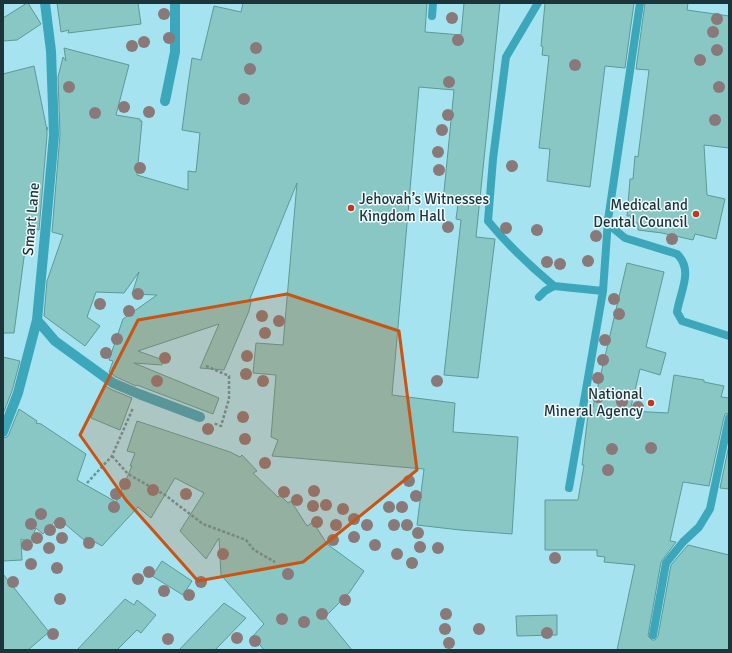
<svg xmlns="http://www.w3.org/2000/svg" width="732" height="653" viewBox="0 0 732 653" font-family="Signika,sans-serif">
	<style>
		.building { fill: #88c7c4; stroke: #5b9a97 }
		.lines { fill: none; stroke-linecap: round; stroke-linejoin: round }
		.path { stroke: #66939d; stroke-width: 2.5; stroke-dasharray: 3 2; stroke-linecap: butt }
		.lane { stroke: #3ca7bb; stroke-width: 8 }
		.street { stroke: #3ca7bb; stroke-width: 10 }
		.tree { fill: #897978 }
		.marked { fill: #c95413; fill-opacity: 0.2; stroke: #c95413; stroke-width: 3; stroke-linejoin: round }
		.poi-dot { fill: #c33721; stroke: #eefafd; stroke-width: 1.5 }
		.labels { text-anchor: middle; stroke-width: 3; stroke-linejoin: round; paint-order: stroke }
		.poi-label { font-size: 15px; fill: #1c353a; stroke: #eefafd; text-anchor: end }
		.street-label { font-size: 15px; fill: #1c353a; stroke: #eefafd }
	</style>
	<rect width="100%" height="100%" fill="#a5e3f0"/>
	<!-- building -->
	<path class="building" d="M27 3H28L41 24 17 40 3 41V18Z
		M57 3H138L141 24 68 33 69 30 61 32Z
		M243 3H427L425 32 461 35 464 3H500L476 237 495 239 478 378 444 375 461 220 456 219 458 204 443 202 454 90 419 87 392 395 455 403 453 432 518 437 512 534 460 530 417 525 424 469 272 456 278 440 271 437 276 375 253 373 256 343 283 345 297 183 249 301 251 302 249 311 224 370 200 368 219 324 138 351 163 360 162 365 134 363 219 398 213 414 137 385 136 386 116 377 109 372 113 361 109 360 123 319 157 295 132 294 139 272 124 293 96 292 87 317 100 326 85 346 44 316 47 281 63 235 52 232 60 135 58 77 63 57 66 61 64 48 129 65 116 115 140 119V121H142L137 175 188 190V171L196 172 200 133 182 130 188 85 192 58 201 60 214 6 241 12Z
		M545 3H634L625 68 605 66 590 187 547 181 550 149 539 148 549 56 542 55 543 47 541 46Z
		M645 3H688L687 10 729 16V148L704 145 707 195 725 199 716 239 695 234 693 240 662 233 638 230V223L631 222V216H627L630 179H633L635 156 638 157 649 70 636 69Z
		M34 66 47 130V127V135L39 230 28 227 14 333H3V74Z
		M627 263 664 272 646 347 666 353 660 375 640 369 630 411 668 413 674 375 704 380V382L724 386 721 397 729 398V413L725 414 724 417 709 486 683 482 670 541 676 542 661 562 648 636 652 640H655L658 636 671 565 688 545 729 555V650H617L635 565 604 562 605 557 597 556V550H545V500H578L584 465H582L589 406 593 407Z
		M3 357 20 361 12 391 3 414Z
		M104 385 110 389 132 398 120 430 91 418Z
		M19 409 37 421 36 423 41 424 86 454 77 480 116 502 132 466H130L135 453 127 451 137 421 230 452 240 457 242 455 257 471 253 473 278 497 280 495 288 503 291 501 307 526 313 522 327 544 364 571 349 593 325 617 352 650H264L253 636 264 624 221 575 219 538 206 559 180 531 204 493 175 478 151 518 138 507 102 546 86 537 84 540 58 518 43 534 36 528 30 543 21 539 22 560 3 561V438L7 437 9 434Z
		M729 445V489L720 488Z
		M162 561 192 581 183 595 152 576Z
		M3 574 49 632 28 650H3Z
		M125 599 134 605 137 600 156 615 141 633 137 630 117 650H77Z
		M224 603 246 618 215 650H179Z
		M557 615V635L517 636 516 616Z"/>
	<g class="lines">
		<!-- path -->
		<path class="path" d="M206 366 229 376V399L221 426 213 423
			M112 456 128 474 165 495 203 524 246 540 254 550 275 562
			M87 483 112 456 133 408"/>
		<!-- lane -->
		<path class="lane" d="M538 3 506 57 493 159 488 221C508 245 530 266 554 286
			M432 16 433 3
			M608 220 614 229 625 238 677 254C694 270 680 292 677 312L682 321 729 336
			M539 297 545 291 554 286 603 291 608 220 640 3
			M569 488 603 291
			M653 635 666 563 683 542 699 527 710 509 729 418"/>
		<!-- street -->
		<path class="street" d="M165 101 175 52V3
			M37 320 55 341 113 383 139 394 200 417
			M3 432 18 393 37 320 45 235 54 135 51 51 45 3"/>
	</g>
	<!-- trees -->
	<g class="tree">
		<circle cx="164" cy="14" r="6"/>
		<circle cx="452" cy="18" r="6"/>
		<circle cx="717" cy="19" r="6"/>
		<circle cx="713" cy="32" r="6"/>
		<circle cx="169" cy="38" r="6"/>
		<circle cx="458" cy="40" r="6"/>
		<circle cx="144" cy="42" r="6"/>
		<circle cx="132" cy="46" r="6"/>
		<circle cx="256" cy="48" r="6"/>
		<circle cx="717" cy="50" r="6"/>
		<circle cx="700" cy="60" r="6"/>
		<circle cx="575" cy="65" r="6"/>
		<circle cx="250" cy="69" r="6"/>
		<circle cx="449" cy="82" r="6"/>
		<circle cx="69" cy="87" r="6"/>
		<circle cx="719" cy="87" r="6"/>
		<circle cx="244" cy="99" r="6"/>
		<circle cx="124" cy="107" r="6"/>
		<circle cx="149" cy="112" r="6"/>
		<circle cx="95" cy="113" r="6"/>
		<circle cx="448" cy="115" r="6"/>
		<circle cx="715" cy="120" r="6"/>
		<circle cx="442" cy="130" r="6"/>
		<circle cx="438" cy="152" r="6"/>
		<circle cx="512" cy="166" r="6"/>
		<circle cx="140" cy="168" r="6"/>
		<circle cx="439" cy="170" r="6"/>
		<circle cx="448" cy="227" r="6"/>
		<circle cx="506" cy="228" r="6"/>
		<circle cx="537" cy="230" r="6"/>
		<circle cx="596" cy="236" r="6"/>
		<circle cx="672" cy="239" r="6"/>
		<circle cx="588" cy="261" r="6"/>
		<circle cx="547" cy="262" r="6"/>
		<circle cx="560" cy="264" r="6"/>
		<circle cx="138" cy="294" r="6"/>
		<circle cx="614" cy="299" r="6"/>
		<circle cx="100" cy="304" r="6"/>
		<circle cx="129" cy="311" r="6"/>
		<circle cx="619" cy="314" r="6"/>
		<circle cx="262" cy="316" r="6"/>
		<circle cx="279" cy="321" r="6"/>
		<circle cx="265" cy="333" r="6"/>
		<circle cx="117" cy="339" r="6"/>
		<circle cx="605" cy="340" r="6"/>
		<circle cx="106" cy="353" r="6"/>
		<circle cx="247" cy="356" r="6"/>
		<circle cx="165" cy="358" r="6"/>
		<circle cx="603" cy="360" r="6"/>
		<circle cx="246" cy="374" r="6"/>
		<circle cx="598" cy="378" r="6"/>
		<circle cx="157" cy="381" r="6"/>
		<circle cx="263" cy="381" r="6"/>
		<circle cx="437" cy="381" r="6"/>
		<circle cx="598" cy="397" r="6"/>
		<circle cx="622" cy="402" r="6"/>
		<circle cx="638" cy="407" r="6"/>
		<circle cx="243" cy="417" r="6"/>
		<circle cx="208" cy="429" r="6"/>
		<circle cx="245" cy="439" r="6"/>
		<circle cx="651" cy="448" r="6"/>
		<circle cx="612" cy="449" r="6"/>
		<circle cx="265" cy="463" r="6"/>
		<circle cx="608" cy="470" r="6"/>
		<circle cx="409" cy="481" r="6"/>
		<circle cx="125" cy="484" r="6"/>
		<circle cx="153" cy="490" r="6"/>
		<circle cx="314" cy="491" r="6"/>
		<circle cx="284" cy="492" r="6"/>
		<circle cx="116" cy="494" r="6"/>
		<circle cx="186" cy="494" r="6"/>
		<circle cx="416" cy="496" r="6"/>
		<circle cx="297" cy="500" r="6"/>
		<circle cx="326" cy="505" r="6"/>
		<circle cx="313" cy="506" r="6"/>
		<circle cx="114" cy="507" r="6"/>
		<circle cx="389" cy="507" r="6"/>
		<circle cx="402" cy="507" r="6"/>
		<circle cx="343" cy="509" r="6"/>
		<circle cx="41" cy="514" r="6"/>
		<circle cx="354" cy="519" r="6"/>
		<circle cx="317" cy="522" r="6"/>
		<circle cx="60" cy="523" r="6"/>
		<circle cx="31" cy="524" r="6"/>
		<circle cx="336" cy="525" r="6"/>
		<circle cx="367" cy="525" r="6"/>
		<circle cx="394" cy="525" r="6"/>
		<circle cx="407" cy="525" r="6"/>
		<circle cx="50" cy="530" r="6"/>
		<circle cx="418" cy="533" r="6"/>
		<circle cx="354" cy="537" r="6"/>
		<circle cx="37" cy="538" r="6"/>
		<circle cx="62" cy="538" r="6"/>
		<circle cx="333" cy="540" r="6"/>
		<circle cx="89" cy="543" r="6"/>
		<circle cx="27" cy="545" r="6"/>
		<circle cx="375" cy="545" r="6"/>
		<circle cx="420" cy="547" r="6"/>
		<circle cx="49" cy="548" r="6"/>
		<circle cx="438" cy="548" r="6"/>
		<circle cx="223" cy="554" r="6"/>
		<circle cx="397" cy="554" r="6"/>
		<circle cx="555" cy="558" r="6"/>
		<circle cx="412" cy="563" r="6"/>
		<circle cx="31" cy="564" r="6"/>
		<circle cx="57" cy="568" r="6"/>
		<circle cx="149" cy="572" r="6"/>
		<circle cx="288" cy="574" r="6"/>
		<circle cx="138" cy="579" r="6"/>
		<circle cx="13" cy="582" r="6"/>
		<circle cx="201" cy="582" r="6"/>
		<circle cx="164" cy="591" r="6"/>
		<circle cx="189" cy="595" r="6"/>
		<circle cx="60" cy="599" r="6"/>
		<circle cx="345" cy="600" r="6"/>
		<circle cx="322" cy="614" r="6"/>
		<circle cx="446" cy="614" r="6"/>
		<circle cx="282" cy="619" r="6"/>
		<circle cx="304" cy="622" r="6"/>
		<circle cx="445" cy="629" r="6"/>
		<circle cx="479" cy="629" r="6"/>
		<circle cx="547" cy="633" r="6"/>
		<circle cx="53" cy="634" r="6"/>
		<circle cx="237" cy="638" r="6"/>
		<circle cx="168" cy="639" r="6"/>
		<circle cx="255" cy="641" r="6"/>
		<circle cx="449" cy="643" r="6"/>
	</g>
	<!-- marked area -->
	<path class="marked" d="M287 294 399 331 417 470 303 562 198 581 126 500 80 435 138 320Z"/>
	<!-- markers -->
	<g class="poi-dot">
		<circle cx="351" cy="208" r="4"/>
		<circle cx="696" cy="214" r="4"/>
		<circle cx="651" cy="403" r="4"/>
	</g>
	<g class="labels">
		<!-- poi labels -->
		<g class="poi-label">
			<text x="359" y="204" text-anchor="start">Jehovah’s Witnesses<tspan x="359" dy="17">Kingdom Hall</tspan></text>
			<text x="688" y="210">Medical and<tspan x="688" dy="17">Dental Council</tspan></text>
			<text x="643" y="399">National<tspan x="643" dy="17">Mineral Agency</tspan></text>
		</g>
		<!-- street labels -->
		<g class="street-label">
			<text transform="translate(31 219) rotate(-85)" y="5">Smart Lane</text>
		</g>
	</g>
	<!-- border -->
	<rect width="732" height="653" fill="none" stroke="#1c353a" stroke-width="8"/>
</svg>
